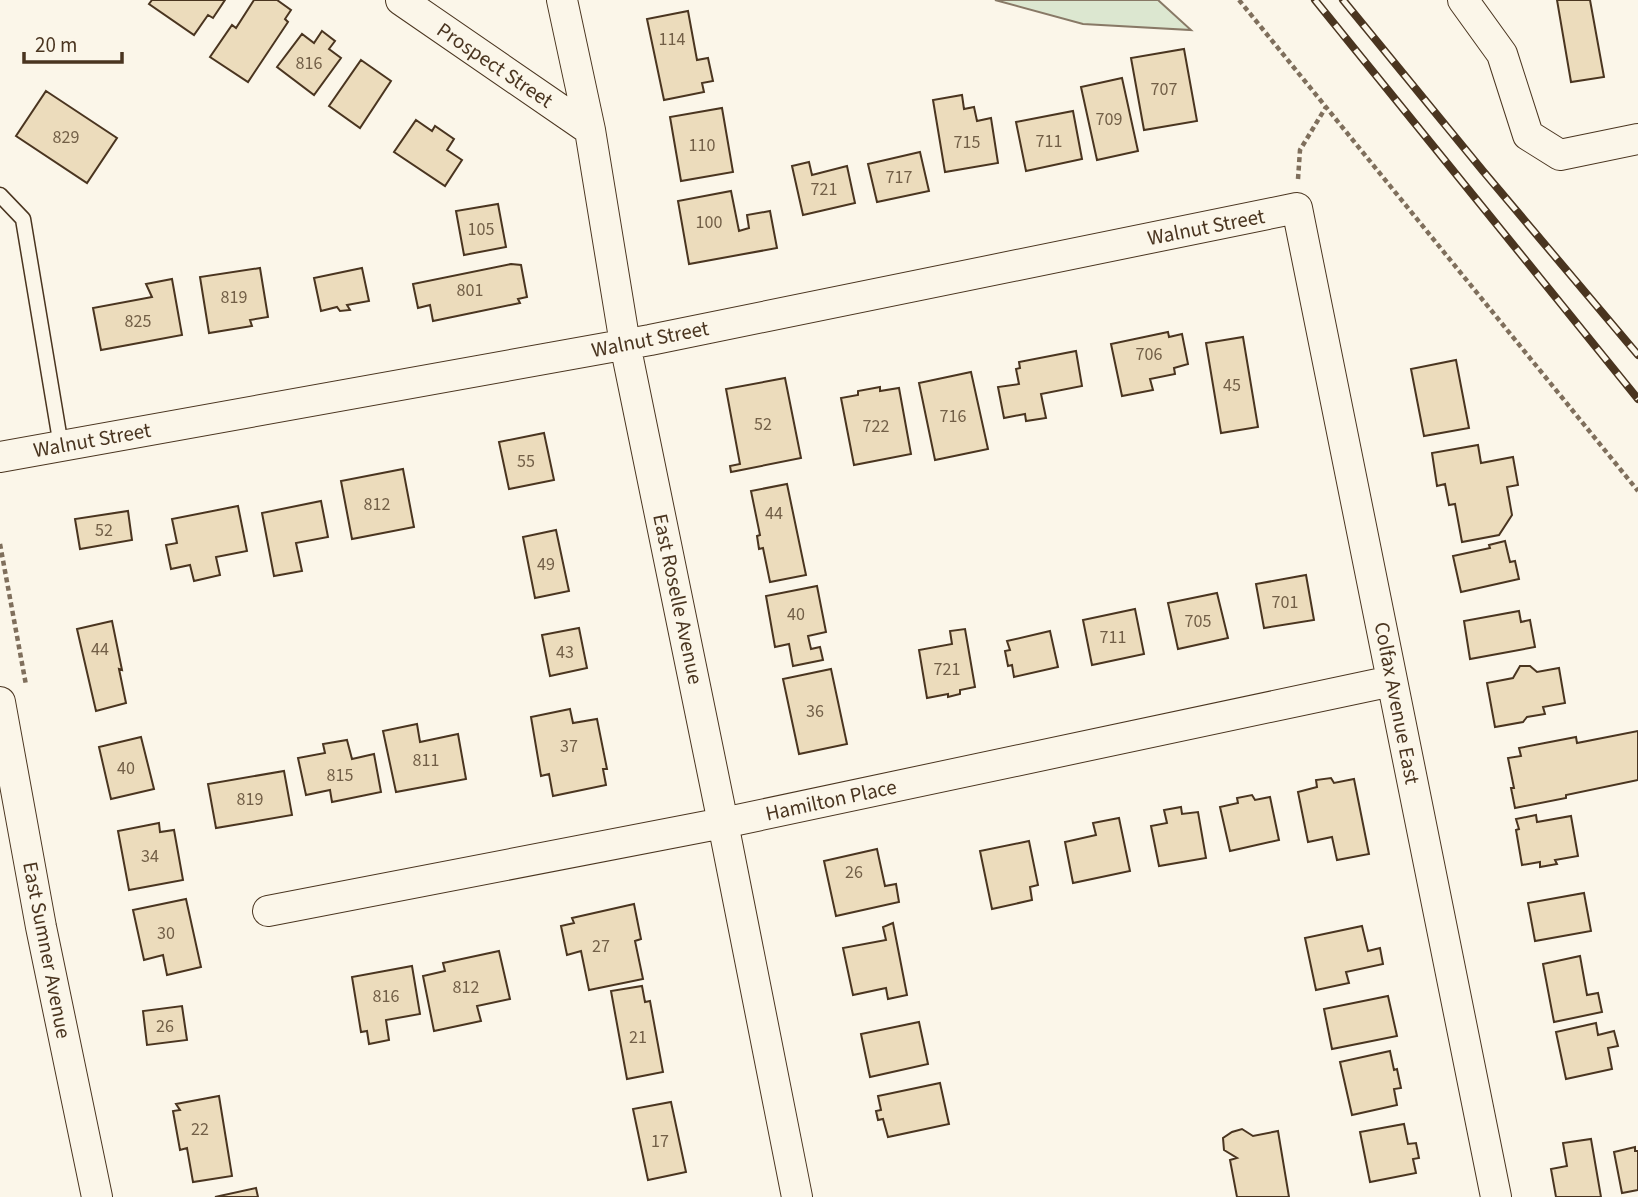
<svg xmlns="http://www.w3.org/2000/svg" width="1638" height="1197" viewBox="0 0 1638 1197" font-family="'Source Sans 3',sans-serif">
	<style>
		.green { fill: #dce7d0; stroke: #887966; stroke-width: 2 }
		.building { fill: #ecdcbc; stroke: #4a3520; stroke-width: 2 }
		.lines { fill: none; stroke-linecap: round; stroke-linejoin: round }
		.lane-casing { stroke: #4a3520; stroke-width: 17 }
		.street-casing { stroke: #4a3520; stroke-width: 32 }
		.path { stroke: #7f6f5c; stroke-width: 4.5; stroke-dasharray: 5 3.5; stroke-linecap: butt }
		.lane { stroke: #fbf6e9; stroke-width: 14 }
		.street { stroke: #fbf6e9; stroke-width: 30 }
		.rail-casing { stroke: #4a3520; stroke-width: 8 }
		.rail { stroke: #fbf6e9; stroke-width: 5; stroke-dasharray: 16; stroke-linecap: butt }
		.labels { text-anchor: middle; stroke-width: 5; stroke-linejoin: round; paint-order: stroke }
		.number-label { font-size: 18px; fill: #725f47 }
		.street-label { font-size: 21px; fill: #4a3520; stroke: #fbf6e9 }
	</style>
	<rect width="100%" height="100%" fill="#fbf6e9"/>
	<!-- green -->
	<path class="green" d="M995 0H1158L1191 30 1083 24Z"/>
	<!-- building -->
	<path class="building" d="M152 0H225L213 18 208 15 194 35 149 4Z
		M254 0H277L291 10 285 19 288 22 248 82 210 57 232 25 236 28Z
		M1557 0H1590L1604 77 1571 82Z
		M688 11 697 60 708 58 713 81 702 83 704 92 664 100 647 19Z
		M322 31 335 41 329 49 341 58 314 95 277 67 302 34 314 43Z
		M1184 49 1197 121 1144 130 1131 58Z
		M361 60 391 81 360 128 329 106Z
		M1122 78 1138 151 1097 160 1081 87Z
		M46 91 117 138 87 183 16 136Z
		M962 95 964 109 974 107 977 121 991 118 998 163 945 172 933 100Z
		M722 108 733 172 681 181 670 117Z
		M1073 111 1082 159 1026 171 1016 122Z
		M416 120 432 131 435 126 454 139 447 150 462 160 445 186 394 152Z
		M920 152 929 191 877 202 868 164Z
		M809 162 812 175 847 166 855 203 803 215 792 166Z
		M731 191 739 231 749 228 747 215 770 211 777 248 689 264 678 201Z
		M498 204 506 247 464 255 456 211Z
		M511 264 521 265 527 297 518 299 520 303 433 321 430 305 418 308 413 284Z
		M260 268 268 317 250 320 252 326 209 333 200 277Z
		M362 268 369 301 347 305 350 310 340 311 337 307 321 311 314 278Z
		M172 279 182 335 101 350 93 308 152 297 146 284Z
		M1168 332 1169 337 1182 334 1188 364 1174 368 1175 374 1150 379 1153 390 1122 396 1111 344Z
		M1243 337 1258 427 1221 433 1206 343Z
		M1076 351 1082 386 1041 394 1046 418 1026 421 1025 414 1004 418 998 387 1019 384 1016 369 1020 368 1019 362Z
		M1456 360 1469 428 1424 436 1411 369Z
		M971 372 988 449 935 460 919 383Z
		M785 378 801 458 731 472 730 466 740 464 726 389Z
		M880 387V391L899 388 911 454 854 465 841 398 858 395V391Z
		M544 433 554 480 509 489 499 442Z
		M1478 445 1481 463 1513 457 1518 485 1507 487 1512 515 1499 535 1462 542 1455 504 1449 505 1445 484 1437 486 1432 453Z
		M403 469 414 527 352 539 341 481Z
		M787 484 806 575 770 582 763 548 759 549 757 536 760 535 751 491Z
		M321 501 328 537 296 543 302 571 274 576 262 513Z
		M238 506 247 551 216 557 220 575 194 581 190 565 171 569 166 545 177 543 172 519Z
		M128 511 132 540 80 549 75 519Z
		M556 530 569 591 535 598 523 537Z
		M1505 541 1510 562 1515 561 1519 579 1461 592 1453 556 1490 548 1489 545Z
		M1306 575 1314 620 1264 628 1256 584Z
		M817 586 826 632 808 636 811 649 820 647 823 660 793 666 789 644 775 647 766 596Z
		M1217 593 1228 638 1178 649 1168 603Z
		M1135 609 1144 654 1092 665 1083 620Z
		M1519 611 1521 622 1530 620 1535 647 1470 659 1464 621Z
		M112 621 122 670 119 669 126 703 96 711 77 629Z
		M579 628 587 668 550 676 542 635Z
		M965 629 975 687 960 690V694L948 697V694L927 698 919 650 952 644 950 631Z
		M1050 631 1058 667 1014 677 1012 665 1008 666 1005 651 1010 650 1007 641Z
		M1520 666H1530L1537 672 1559 668 1565 703 1543 707 1545 714 1527 717 1523 722 1495 727 1487 683 1513 678Z
		M831 669 847 744 799 754 783 679Z
		M570 709 573 723 597 719 607 769H603L606 785 553 796 549 774 541 776 531 717Z
		M417 724 420 742 458 734 466 779 396 792 383 731Z
		M1638 731V780L1566 795V798L1515 808 1511 788H1514L1508 758 1521 756 1519 748 1576 737 1577 743Z
		M141 737 154 789 111 799 99 747Z
		M347 740 352 759 374 754 381 792 332 802 330 790 306 795 298 758 325 753 323 744Z
		M284 771 292 815 216 828 208 784Z
		M1331 778 1334 783 1354 779 1369 854 1337 860 1332 837 1308 842 1298 792 1317 787 1316 780Z
		M1252 795 1255 800 1270 797 1279 840 1230 851 1220 807 1238 803 1237 798Z
		M1181 807 1182 814 1198 812 1206 858 1159 866 1151 826 1167 823 1164 810Z
		M1536 815 1537 822 1571 816 1578 856 1555 860 1557 864 1540 867V862L1522 865 1516 830 1519 829 1516 819Z
		M1119 818 1130 871 1073 883 1065 842 1096 835 1093 823Z
		M159 823 160 832 174 830 183 880 129 890 118 831Z
		M1029 841 1038 885 1030 887 1032 900 992 909 980 851Z
		M877 849 885 886 896 884 899 902 836 916 824 861Z
		M1584 893 1591 931 1535 941 1528 903Z
		M186 899 201 967 167 975 163 955 144 960 133 910Z
		M634 904 641 939 635 941 643 979 589 990 581 951 567 955 561 926 574 923 572 918Z
		M893 923 907 995 888 999 886 988 853 995 843 948 886 940 883 927Z
		M1362 926 1368 951 1380 948 1383 964 1346 972 1349 983 1316 990 1305 938Z
		M499 951 510 999 477 1006 481 1021 434 1031 423 976 445 971 443 963Z
		M1580 956 1587 995 1598 993 1602 1012 1554 1022 1543 964Z
		M412 966 420 1014 386 1020 389 1040 369 1044 367 1031 361 1032 352 977Z
		M642 986 645 1002 650 1001 663 1072 627 1079 611 991Z
		M1388 996 1397 1036 1332 1049 1324 1009Z
		M182 1006 187 1040 147 1045 143 1011Z
		M919 1022 928 1064 870 1077 861 1034Z
		M1596 1023 1598 1035 1614 1031 1618 1046 1608 1048 1612 1069 1566 1079 1556 1032Z
		M1390 1051 1394 1070 1397 1069 1401 1088 1394 1089 1397 1105 1352 1115 1340 1062Z
		M940 1083 949 1124 888 1137 883 1119 878 1120 876 1111 881 1110 878 1096Z
		M219 1096 232 1176 193 1182 187 1148 180 1150 173 1111 180 1110 176 1104Z
		M671 1102 686 1172 648 1180 633 1109Z
		M1404 1124 1408 1144 1416 1143 1419 1158 1413 1159 1416 1173 1370 1182 1360 1132Z
		M1242 1129 1253 1136 1278 1131 1289 1197H1237L1230 1160 1237 1158 1224 1150 1223 1138 1232 1132Z
		M1591 1139 1601 1197H1556L1551 1169 1567 1166 1563 1143Z
		M1635 1147V1151H1638V1190L1622 1193 1614 1152Z
		M256 1188 258 1197H215Z"/>
	<g class="lines">
		<!-- lane casing -->
		<g class="lane-casing">
			<path id="lane" d="M0 195 23 219 61 446"/>
		</g>
		<!-- street casing -->
		<g class="street-casing">
			<path id="street" d="M401 0 590 130
				M562 0 590 130 625 344 723 823 797 1197
				M1463 0 1502 54 1528 135 1560 155 1638 139
				M0 457 650 340 1297 208 1496 1197
				M0 702 41 927 97 1197
				M268 911 723 823 1392 681"/>
		</g>
		<!-- path -->
		<path class="path" d="M1239 0 1638 491
			M1298 179 1300 150 1326 107
			M0 544 26 685"/>
		<!-- lane -->
		<use href="#lane" class="lane"/>
		<!-- street -->
		<use href="#street" class="street"/>
		<!-- rail casing -->
		<g class="rail-casing">
			<path id="rail" d="M1315 0 1638 399
				M1343 0 1483 171 1638 355"/>
		</g>
		<!-- rail -->
		<use href="#rail" class="rail"/>
	</g>
	<g class="labels">
		<!-- number labels -->
		<g class="number-label">
			<text x="672" y="45">114</text>
			<text x="309" y="69">816</text>
			<text x="1164" y="95">707</text>
			<text x="1109" y="125">709</text>
			<text x="66" y="143">829</text>
			<text x="1049" y="147">711</text>
			<text x="967" y="148">715</text>
			<text x="702" y="151">110</text>
			<text x="899" y="183">717</text>
			<text x="824" y="195">721</text>
			<text x="709" y="228">100</text>
			<text x="481" y="235">105</text>
			<text x="470" y="296">801</text>
			<text x="234" y="303">819</text>
			<text x="138" y="327">825</text>
			<text x="1149" y="360">706</text>
			<text x="1232" y="391">45</text>
			<text x="953" y="422">716</text>
			<text x="763" y="430">52</text>
			<text x="876" y="432">722</text>
			<text x="526" y="467">55</text>
			<text x="377" y="510">812</text>
			<text x="774" y="519">44</text>
			<text x="104" y="536">52</text>
			<text x="546" y="570">49</text>
			<text x="1285" y="608">701</text>
			<text x="796" y="620">40</text>
			<text x="1198" y="627">705</text>
			<text x="1113" y="643">711</text>
			<text x="100" y="655">44</text>
			<text x="565" y="658">43</text>
			<text x="947" y="675">721</text>
			<text x="815" y="717">36</text>
			<text x="569" y="752">37</text>
			<text x="426" y="766">811</text>
			<text x="126" y="774">40</text>
			<text x="340" y="781">815</text>
			<text x="250" y="805">819</text>
			<text x="150" y="862">34</text>
			<text x="854" y="878">26</text>
			<text x="166" y="939">30</text>
			<text x="601" y="952">27</text>
			<text x="466" y="993">812</text>
			<text x="386" y="1002">816</text>
			<text x="165" y="1032">26</text>
			<text x="638" y="1043">21</text>
			<text x="200" y="1135">22</text>
			<text x="660" y="1147">17</text>
		</g>
		<!-- street labels -->
		<g class="street-label">
			<text transform="translate(495 65) rotate(34)" y="7">Prospect Street</text>
			<text transform="translate(1206 227) rotate(-11)" y="7">Walnut Street</text>
			<text transform="translate(650 339) rotate(-11)" y="7">Walnut Street</text>
			<text transform="translate(92 440) rotate(-10)" y="7">Walnut Street</text>
			<text transform="translate(678 599) rotate(78)" y="7">East Roselle Avenue</text>
			<text transform="translate(1397 703) rotate(79)" y="7">Colfax Avenue East</text>
			<text transform="translate(831 800) rotate(-12)" y="7">Hamilton Place</text>
			<text transform="translate(47 950) rotate(79)" y="7">East Sumner Avenue</text>
		</g>
	</g>
	<!-- scale -->
	<path d="M24 52v10h98v-10" fill="none" stroke="#4a3520" stroke-width="3.5"/>
	<text x="35" y="52" font-size="21" fill="#4a3520" stroke="#fbf6e9" stroke-width="5" paint-order="stroke">20 m</text>
</svg>
